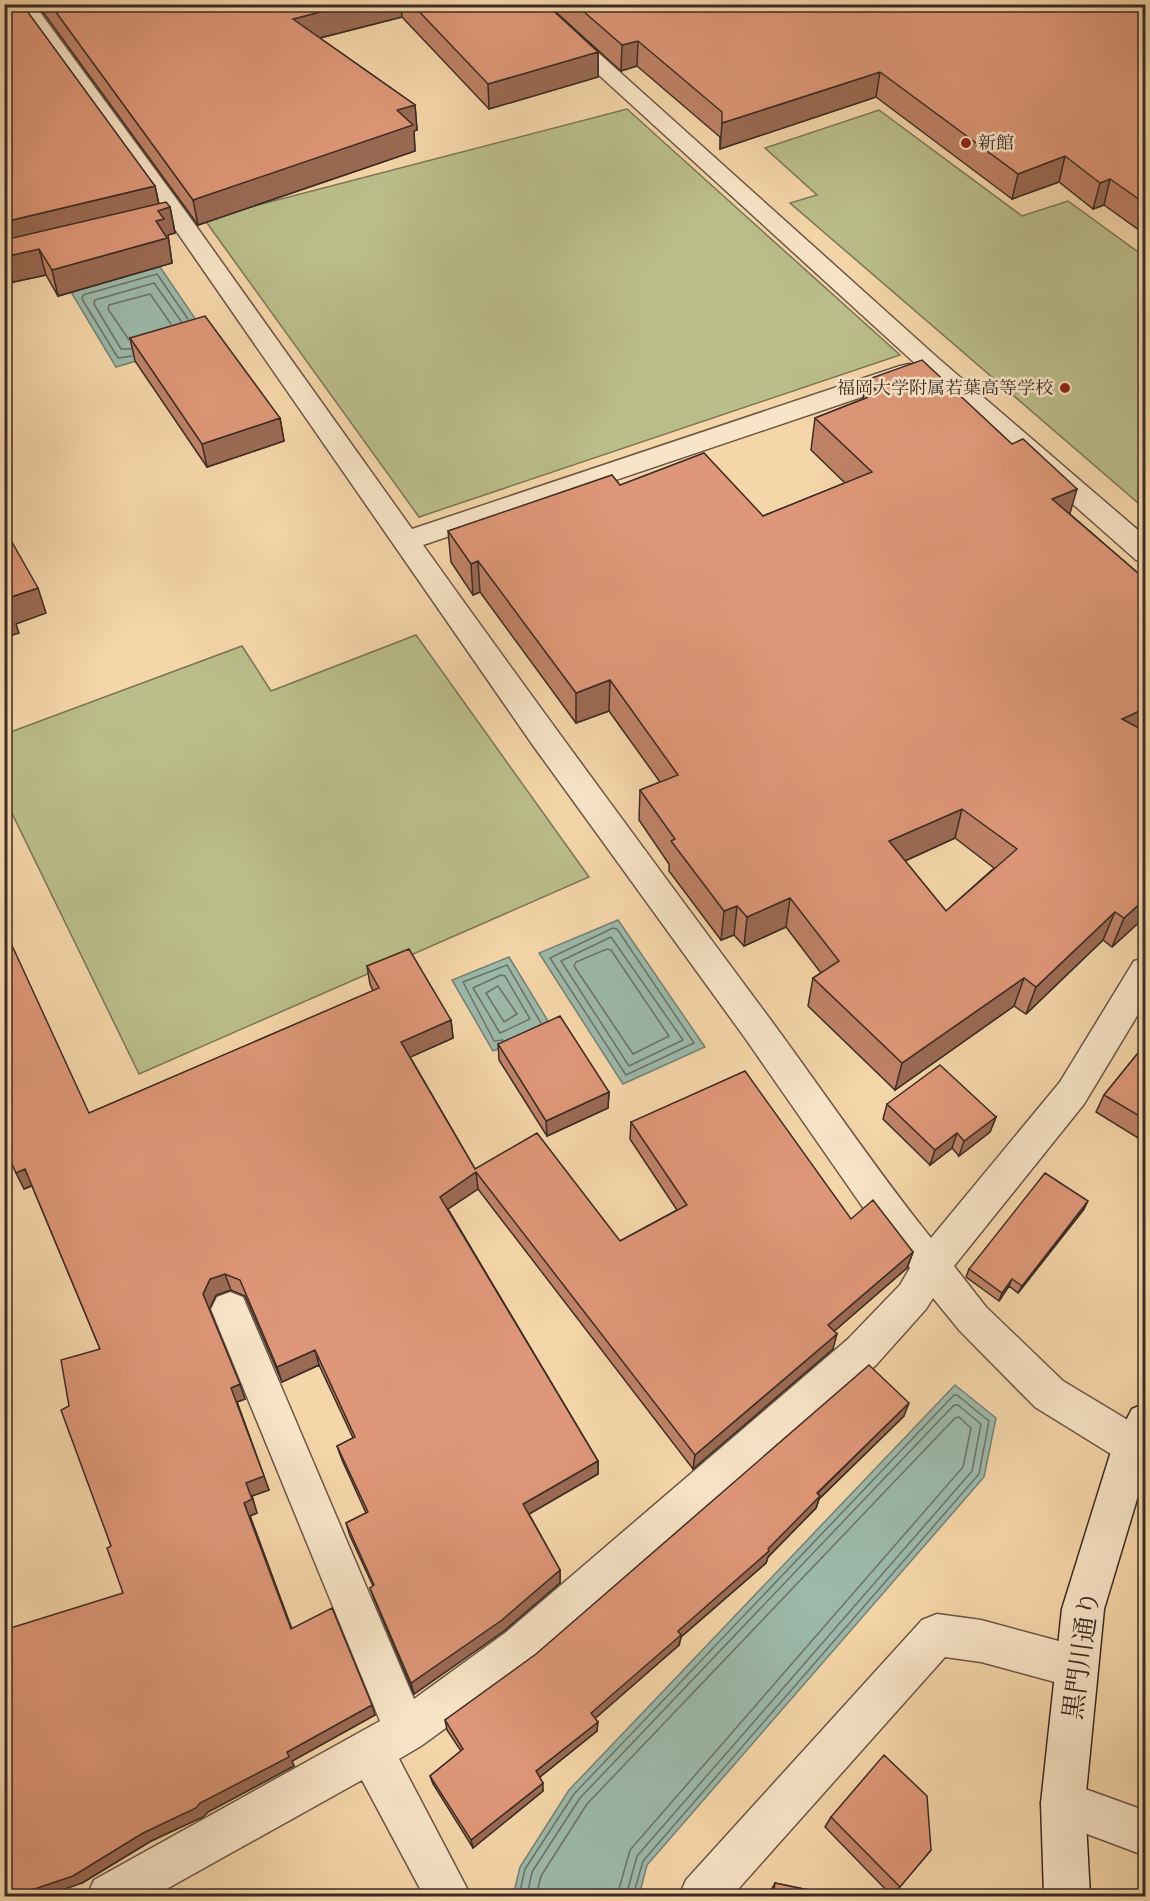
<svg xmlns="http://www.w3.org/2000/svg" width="1150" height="1901" viewBox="0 0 1150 1901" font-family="Alegreya,'Noto Serif JP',serif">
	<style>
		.green { fill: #babe8a; stroke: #7a7558; stroke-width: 1.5 }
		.water { fill: #9cb9aa; stroke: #758175; stroke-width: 1.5 }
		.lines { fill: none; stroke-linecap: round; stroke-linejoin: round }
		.shore { stroke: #6c7268; stroke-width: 1.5 }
		.street-casing { stroke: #6a5646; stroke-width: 3 }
		.secondary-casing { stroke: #3b2c25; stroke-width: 3 }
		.street { fill: #f8e4c7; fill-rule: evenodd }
		.secondary { fill: #f8e4c7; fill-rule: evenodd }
		.wall { fill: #bf8267; stroke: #3b2c25; stroke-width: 1.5; fill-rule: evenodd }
		.shaded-wall { fill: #9b6a54; stroke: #3b2c25; stroke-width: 1.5 }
		.building { fill: #de9778; stroke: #3b2c25; stroke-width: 1.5; fill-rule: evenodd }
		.poi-dot { fill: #8f2418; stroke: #f8e4c7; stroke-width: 2 }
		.labels { text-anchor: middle; stroke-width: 5; stroke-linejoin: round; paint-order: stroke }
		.far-poi-label { font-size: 18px; fill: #3b2c25; stroke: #f8e4c7; text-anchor: start }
		.near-street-label { font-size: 26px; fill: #3b2c25; stroke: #f8e4c7 }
	</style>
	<rect width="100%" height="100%" fill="#f5d6a9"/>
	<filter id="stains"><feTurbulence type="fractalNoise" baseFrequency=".00333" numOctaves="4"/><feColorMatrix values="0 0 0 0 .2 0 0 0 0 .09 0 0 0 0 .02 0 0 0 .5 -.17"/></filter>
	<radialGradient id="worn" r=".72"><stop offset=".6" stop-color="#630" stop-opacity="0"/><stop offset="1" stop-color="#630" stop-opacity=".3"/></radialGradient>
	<!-- green -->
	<path class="green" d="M627 109 900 355 419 517 204 219Z
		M879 110 1022 216 1068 201 1145 257V509L790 203 817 195 765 148Z
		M416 635 589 877 139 1074 5 799V734L242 646 271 691Z"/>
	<!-- water -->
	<path class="water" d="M160 267 209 339 116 367 71 292Z
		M618 920 705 1047 623 1084 539 953Z
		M509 957 551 1026 493 1051 452 980Z
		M955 1385 996 1418 984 1477 647 1865 639 1896H513L520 1867 569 1790Z"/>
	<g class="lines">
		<!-- shore -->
		<path class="shore" d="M129 340 108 309 109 305 150 294 171 324
			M131 349H121L94 304 95 300 154 283 181 321
			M132 356 118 358 82 299 83 295 157 274 188 319
			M613 928 617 929 694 1043 626 1075 550 958Z
			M611 937 683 1040 629 1066 561 961Z
			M607 949 611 950 669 1036 633 1054 574 966 576 962Z
			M501 975 505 976 530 1019 500 1033 473 988Z
			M498 986 517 1014 504 1022 486 993Z
			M503 1040 494 1041 463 982 507 965 541 1023
			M519 1896 525 1869 574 1794 954 1395H957L989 1421 979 1474 643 1861 633 1896
			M527 1896 532 1872 580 1798 954 1405H958L981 1424 972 1471 637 1856 626 1896
			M536 1896 541 1876 587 1804 955 1418 959 1417 971 1428 963 1467 630 1850 617 1896"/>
		<!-- street casing -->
		<g class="street-casing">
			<path id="street" d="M13 4H34L186 212 412 529 900 366 909 364 918 366 521 4H544L939 359 1146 537V562L1136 560 918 367 922 372 918 378 423 545C536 703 651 859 767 1015 822 1089 873 1166 931 1238L1060 1082 1134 961 1146 958V1001L1084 1104 954 1266 986 1307 1063 1381 1146 1431V1459L1133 1464 1119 1459 1035 1407 960 1331 933 1298 926 1309 876 1365 535 1663 421 1746 399 1759 471 1896H424L362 1780 154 1896H87L94 1880 380 1721 211 1309 217 1297 230 1292 243 1297 414 1699 505 1633 848 1339 900 1285 910 1268 864 1209 745 1038 532 744 170 222Z
				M937 1614 981 1620 1077 1646 1092 1652 1098 1667 1092 1682 1077 1688 981 1662 945 1657 732 1896H679L686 1880 922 1620Z
				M1063 1781 1146 1811V1856L1047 1819 1041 1803 1047 1787Z"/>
		</g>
		<!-- secondary casing -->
		<g class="secondary-casing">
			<path id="secondary" d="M1146 1403V1469L1104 1609 1085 1803 1090 1896H1044L1041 1803 1062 1609 1113 1445 1132 1409Z"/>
		</g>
		<!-- street -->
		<use href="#street" class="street"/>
		<!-- secondary -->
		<use href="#secondary" class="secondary"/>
	</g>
	<!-- wall -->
	<path class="wall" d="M4 4 155 186 159 204 170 207 175 233 168 235 172 263 58 296 46 275 4 284Z
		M37 4H546L598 52V77L489 109 402 17 320 38 415 105 417 130 414 131 415 151 198 225Z
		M547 4H1138L1146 9V235L1104 205 1093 209 1059 182 1012 199 876 97 720 149V137L637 66 621 71Z
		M130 338 280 418 284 441 207 467 135 361Z
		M866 380 1070 514 1146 580V916L1112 947 1103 940 1026 1014 1014 1006 895 1090 808 1006 813 978 821 973 786 927 744 946 734 935 721 940 669 871V864L639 820 640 790 660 782 609 711 576 723 480 592 473 595 451 562 448 531 620 485 763 516 845 483 811 450 815 418 863 399ZM955 838 994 868 946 911 905 861Z
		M367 966 451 1020 453 1038 410 1057 475 1169 620 1241 677 1210 630 1139 631 1122 851 1219 913 1252 907 1268 834 1331 833 1349 693 1469 478 1189 448 1209 598 1461V1474L529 1514 560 1570V1583L504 1631 414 1694 374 1599 370 1588 373 1586 350 1536 346 1523 366 1513 342 1460 337 1446 353 1438 319 1365 282 1382 245 1296 231 1290 216 1295 209 1309 245 1399 237 1402 269 1490 252 1496 257 1513 250 1516 292 1629 375 1715 292 1761 294 1766 208 1812 203 1817 151 1841 82 1883 123 1593 111 1546 69 1406 100 1349 32 1186 24 1189 89 1113 373 991 370 984Z
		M1146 1043V1143L1096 1112 1104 1095Z
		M498 1044 609 1092 608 1108 547 1136 499 1060Z
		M887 1104 996 1117 990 1132 959 1156 952 1148 930 1165 883 1119Z
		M1084 1209 1018 1293 1009 1286 999 1301 966 1277 969 1269Z
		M904 1416 819 1499 816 1508 768 1557 766 1563 681 1637 679 1645 595 1718 597 1731 540 1777 543 1791 473 1848 433 1784 430 1776 461 1751 447 1730 445 1720Z
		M831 1817 931 1850 892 1896 825 1827Z
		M775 1883 837 1896H769L770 1892Z"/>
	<!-- shaded-wall -->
	<path class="shaded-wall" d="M351 4H401L402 17 296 44 293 19Z
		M638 41 637 66 621 71 622 45Z
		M598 52V77L489 109 488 84Z
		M880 72 876 97 720 149 722 123Z
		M415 105 417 130 414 131 415 151 198 225 193 200 397 110Z
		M1065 156 1059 182 1012 199 1018 174Z
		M1110 179 1104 205 1093 209 1100 183Z
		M155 186 160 210 170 207 175 233 168 235 172 263 58 296 52 270 160 240 4 250V222Z
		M39 249 46 275 4 284V257Z
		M280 418 284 441 207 467 202 444Z
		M1077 489 1068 520 1052 499Z
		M478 561 480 592 473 595 471 564Z
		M38 588 46 613 16 624 19 633 4 638 5 599Z
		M610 680 609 711 576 723V693Z
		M1146 708V733L1122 719Z
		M962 809 955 838 883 871 889 841Z
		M790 898 786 927 744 946 747 917Z
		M1146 898V916L1112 947 1124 918Z
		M737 906 734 935 721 940 724 911Z
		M1115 912 1103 940 1026 1014 1036 987Z
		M1024 978 1014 1006 895 1090 902 1063Z
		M451 1020 453 1038 404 1060 401 1042Z
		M609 1092 608 1108 547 1136 546 1121Z
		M996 1117 990 1132 959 1156 964 1141Z
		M957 1133 952 1148 930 1165 935 1150Z
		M25 1169 33 1185 24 1189 16 1173Z
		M476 1172 478 1189 442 1213 440 1197Z
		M1088 1201 1084 1209 1018 1293 1022 1286Z
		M913 1252 907 1268 824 1340 828 1325Z
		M225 1274 231 1290 216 1295 209 1310 203 1294 210 1279Z
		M1012 1279 1009 1286 999 1301 1002 1293Z
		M837 1334 833 1349 693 1469 695 1455Z
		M315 1350 319 1365 282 1382 277 1367Z
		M240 1384 245 1399 237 1402 269 1490 252 1496 257 1513 250 1516 296 1641 291 1629 244 1503 246 1483 231 1388Z
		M909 1403 904 1416 819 1499 816 1508 768 1557 766 1563 681 1637 679 1645 591 1722V1713L678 1631Z
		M598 1461V1474L524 1517 523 1504Z
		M560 1570V1583L504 1631 414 1694 411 1683Z
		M372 1705 375 1715 292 1761 294 1766 208 1812 203 1817 151 1841 82 1883 45 1896H14L143 1833 200 1803 287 1752Z
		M598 1722 597 1731 536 1780V1771Z
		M543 1783V1791L473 1848 471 1840Z"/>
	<!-- building -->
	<path class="building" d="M4 4H22L155 186 4 222Z
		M50 4H351L293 19 415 105 397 110 413 125 193 200Z
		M412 4H546L598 52 488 84Z
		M575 4H1138L1146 9V204L1110 179 1100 183 1065 156 1018 174 880 72 722 123V112L638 41 622 45Z
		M166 202 170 207 158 211 164 219 156 221 167 238 52 270 39 249 4 257V240Z
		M205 316 280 418 202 444 130 338Z
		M922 360 1012 444 1023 439 1077 489 1052 499 1146 580V708L1122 719 1146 732V898L1124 918 1115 912 1036 987 1024 978 902 1063 813 978 839 961 790 898 747 917 737 906 724 911 671 841 675 839 640 790 678 775 610 680 576 693 478 561 471 564 448 531 612 475 620 485 704 453 763 516 872 472 815 418 879 393 866 380ZM962 809 1017 849 946 911 889 841Z
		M4 528 38 588 5 599 10 607 4 609Z
		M4 928 89 1113 379 988 367 966 409 949 451 1020 401 1042 475 1169 537 1133 620 1241 687 1205 631 1122 745 1071 851 1219 873 1200 913 1252 828 1325 837 1334 695 1455 476 1172 440 1197 598 1461 523 1504 560 1570 502 1620 411 1683 370 1588 374 1585 346 1523 368 1512 337 1446 355 1437 315 1350 277 1367 240 1280 225 1274 210 1279 203 1294 240 1384 231 1388 264 1476 246 1483 252 1499 244 1503 291 1629 332 1608 372 1705 287 1752 289 1757 200 1803 196 1808 143 1833 73 1876 14 1896H4V1630L123 1593 107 1548 111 1546 61 1410 69 1406 61 1360 100 1349 25 1169 16 1173 4 1146Z
		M560 1016 609 1092 546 1121 498 1044Z
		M1146 1043V1120L1104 1095Z
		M940 1065 996 1117 964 1141 957 1133 935 1150 887 1104Z
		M1045 1173 1088 1201 1022 1286 1012 1279 1002 1293 969 1269Z
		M869 1365 909 1403 817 1493 820 1496 768 1549 769 1551 678 1631 681 1635 591 1713 598 1722 536 1771 543 1783 471 1840 430 1776 463 1749 445 1720 536 1654Z
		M884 1755 927 1796 931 1850 900 1887 831 1817Z
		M775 1883 837 1896H773Z"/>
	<!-- markers -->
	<g class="poi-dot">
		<circle cx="966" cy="143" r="6"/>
		<circle cx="1065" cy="388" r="6"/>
	</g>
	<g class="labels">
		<!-- far-poi labels -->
		<g class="far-poi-label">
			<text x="978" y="149">新館</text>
			<text x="1053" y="394" text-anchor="end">福岡大学附属若葉高等学校</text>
		</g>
		<!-- near-street labels -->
		<g class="near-street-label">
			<text transform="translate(1081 1655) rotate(-82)" y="9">黒門川通り</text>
		</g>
	</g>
	<!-- margin -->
	<rect width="1150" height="1901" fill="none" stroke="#f5d6a9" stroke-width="24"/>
	<rect x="6" y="6" width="1138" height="1889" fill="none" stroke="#3b2c25" stroke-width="3"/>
	<rect x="12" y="12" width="1126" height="1877" fill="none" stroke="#3b2c25" stroke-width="1.5"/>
	<rect width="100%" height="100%" filter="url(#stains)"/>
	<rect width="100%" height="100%" fill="url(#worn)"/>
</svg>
